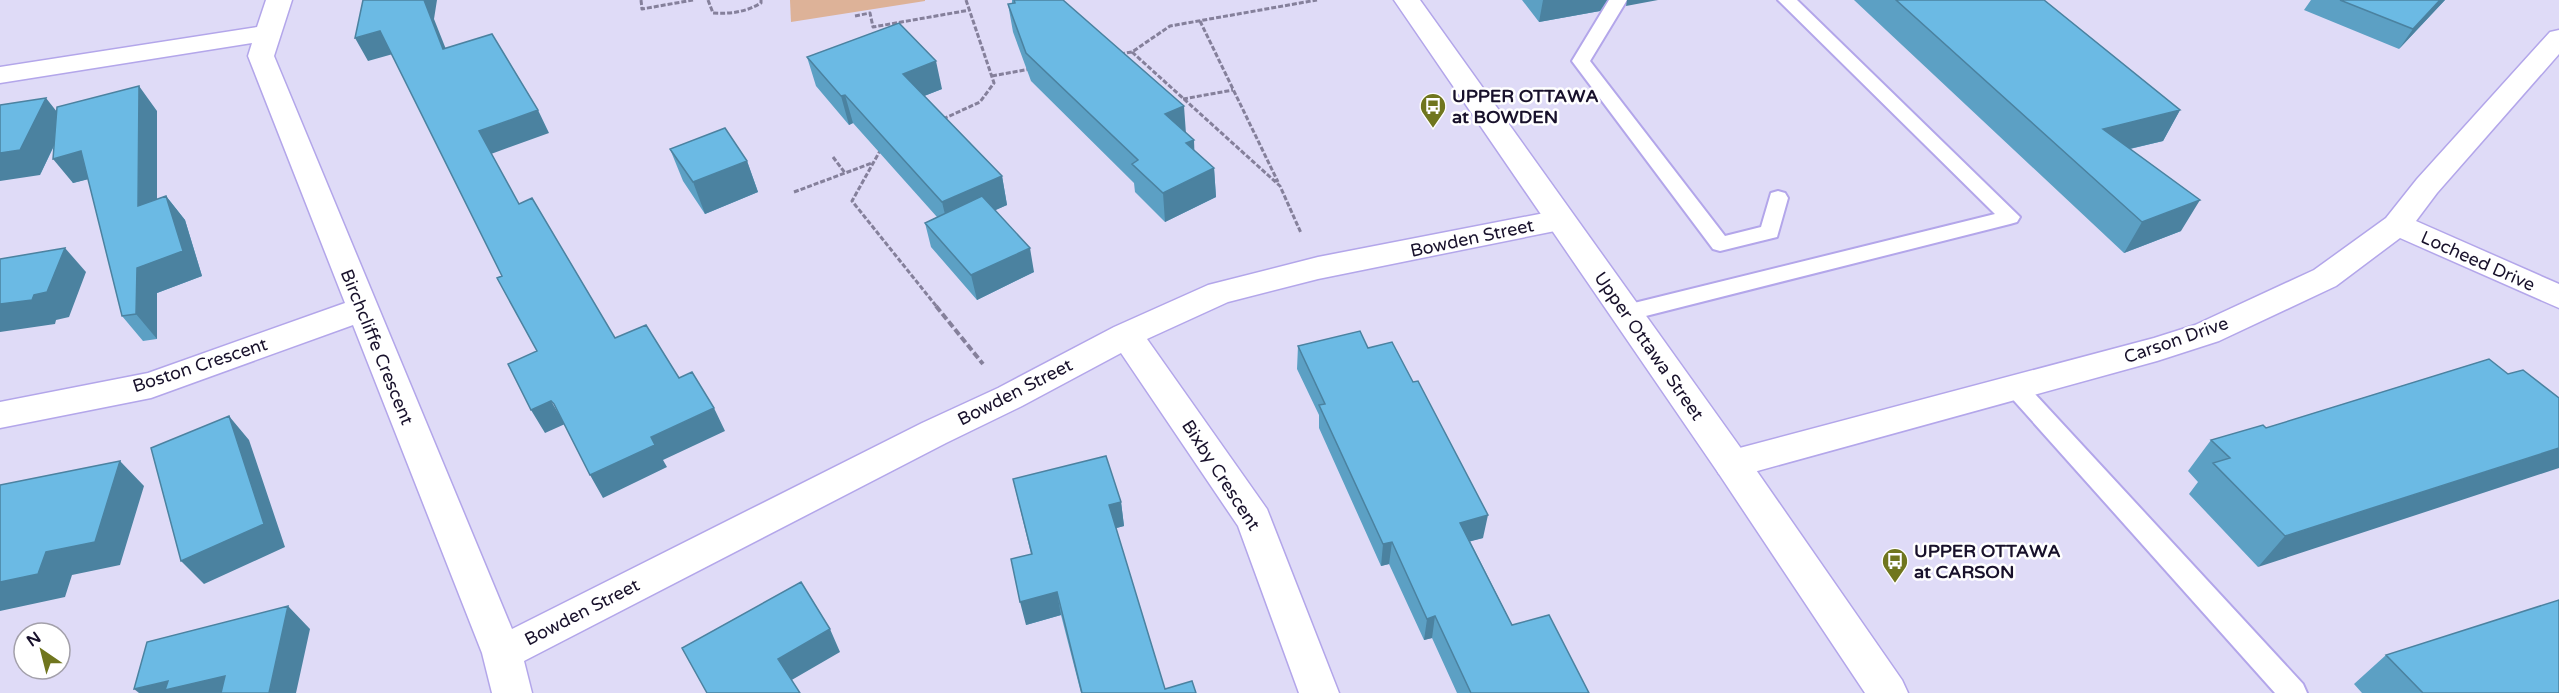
<svg xmlns="http://www.w3.org/2000/svg" width="2559" height="693" viewBox="0 0 2559 693" font-family="'Varela Round',sans-serif">
	<style>
		.green { fill: #ddb298 }
		.lines { fill: none; stroke-linecap: round; stroke-linejoin: round }
		.service-casing { stroke: #b3a6ea; stroke-width: 4 }
		.minor-casing { stroke: #b3a6ea; stroke-width: 3 }
		.secondary-casing { stroke: #b3a6ea; stroke-width: 3 }
		.path-far1 { stroke: #85809b; stroke-width: 3; stroke-dasharray: 5 2; stroke-linecap: butt }
		.path { stroke: #85809b; stroke-width: 4; stroke-dasharray: 7 3; stroke-linecap: butt }
		.service { fill: #fff; fill-rule: evenodd }
		.minor { fill: #fff; fill-rule: evenodd }
		.secondary { fill: #fff; fill-rule: evenodd }
		.wall { fill: #5ca0c4 }
		.shaded-wall { fill: #4b82a0 }
		.building { fill: #6bbae4; stroke: #4b82a0; stroke-width: 1.5 }
		.labels { text-anchor: middle; stroke-width: 5; stroke-linejoin: round; paint-order: stroke }
		.poi-label { font-size: 18px; font-weight: bold; fill: #18112b; stroke: #fff; text-anchor: start }
		.street-label { font-size: 18px; fill: #18112b; stroke: #fff }
	</style>
	<rect width="100%" height="100%" fill="#dfdbf7"/>
	<!-- green -->
	<path class="green" d="M790 0H925V1L791 22Z"/>
	<g class="lines">
		<!-- service casing -->
		<g class="service-casing">
			<path id="service" d="M1609 0H1627L1590 61 1725 236 1761 227 1771 193 1778 191 1785 193 1788 198 1777 237 1720 251 1713 249 1572 61Z
				M1778 0H1797L2020 217 2017 222 2010 224 1626 321 1618 319 1615 313 1618 307 1626 305 1995 214Z
				M2016 379 2024 382 2303 684 2307 693H2275L2008 394 2004 388 2008 382Z"/>
		</g>
		<!-- minor casing -->
		<g class="minor-casing">
			<path id="minor" d="M266 0H292L274 56 512 629 922 423 998 388 1114 327 1208 285 1318 257 1560 210 1571 213 1575 220 1571 227 1560 230 1318 279 1228 302 1147 339 1267 509 1339 693H1299L1238 526 1121 353 1022 406 946 443 524 661 532 693H492L482 653 353 325 151 398 0 428V402L148 373 345 303 248 56 252 43 0 83V67L257 27Z
				M2559 30V54L2437 193 2416 221 2559 284V308L2400 238 2336 286 2219 341 2157 361 1732 478 1719 474 1714 464 1719 454 1732 450 2154 338 2195 325 2314 270 2386 218 2417 179 2550 32Z"/>
		</g>
		<!-- secondary casing -->
		<g class="secondary-casing">
			<path id="secondary" d="M1394 0H1420L1745 454 1902 680 1908 693H1865L1719 474Z"/>
		</g>
		<!-- path-far1 -->
		<path class="path-far1" d="M641 0 642 9 693 0
			M708 0 713 13C731 14 746 12 761 3V0
			M855 16 870 13 873 27 970 10
			M1200 21 1278 182
			M1132 52 1280 186 1301 233
			M1120 54 1132 52 1170 26 1317 0
			M992 76 1030 69
			M1183 99 1233 90
			M943 119 980 102 994 83 966 0
			M881 149 852 201 937 307
			M833 157 845 173
			M794 192 872 163"/>
		<!-- path -->
		<path class="path" d="M936 306 983 364"/>
		<!-- service -->
		<use href="#service" class="service"/>
		<!-- minor -->
		<use href="#minor" class="minor"/>
		<!-- secondary -->
		<use href="#secondary" class="secondary"/>
	</g>
	<!-- wall -->
	<path class="wall" d="M1012 0H1063L1186 133 1194 150 1214 168 1216 197 1165 222 1135 192 1134 183 1031 81 1013 32 1008 4H1012Z
		M1522 0H1607L1600 11 1539 22Z
		M1854 0H2044L2180 110 2163 141 2130 149 2181 231 2124 253Z
		M2311 0H2445L2399 49 2304 10Z
		M807 57 942 89 924 96 1002 176 1007 205 995 210 1034 272 977 300 931 247 925 223 937 217 853 123 849 125 816 86Z
		M157 111V199L166 196 185 220 202 276 157 293V339L143 341 122 316 88 179 73 183 54 146 40 175 57 112Z
		M670 149 747 161 758 192 705 214 683 181Z
		M1298 346 1368 348 1483 538 1470 541 1512 625 1589 693H1457L1432 638 1424 640 1389 564 1381 566 1319 428V415L1297 369Z
		M2489 359 2258 567 2189 494 2198 482 2188 471 2211 440 2266 428Z
		M1013 479 1121 502 1124 526 1116 528 1165 689 1196 693H1081L1061 615 1026 625 1031 554Z
		M2386 655 2559 693H2362L2354 684Z"/>
	<!-- shaded-wall -->
	<path class="shaded-wall" d="M424 0H437L434 19 455 72 443 49Z
		M1543 0H1607L1600 11 1539 22Z
		M1627 0H1658L1626 6Z
		M2440 0H2445L2399 49 2413 29Z
		M380 31 393 54 368 61 355 38Z
		M936 61 942 89 909 102 903 74Z
		M139 86 157 111V230L138 206Z
		M845 95 853 123 849 125 841 96Z
		M46 98 65 122 40 175 0 181V153Z
		M1184 106 1186 134 1165 114Z
		M538 110 549 133 491 154 479 131Z
		M2180 110 2163 141 2086 159 2103 129Z
		M1194 140 1195 168 1186 143Z
		M81 151 101 176 73 183 53 159Z
		M747 161 758 192 705 214 693 182Z
		M1214 168 1216 197 1165 222 1163 193Z
		M1002 176 1007 205 949 231 942 202Z
		M166 196 185 220 202 276 157 293V339L136 314 137 268Z
		M2200 200 2181 231 2124 253 2142 222Z
		M65 248 86 272 69 317 56 320 55 324 0 332V304Z
		M1030 248 1034 272 977 300 971 275Z
		M551 401 565 424 545 433 531 410Z
		M714 408 725 431 663 460 667 467 603 498 590 475 651 437Z
		M229 416 249 440 285 547 204 584 181 561Z
		M2559 448V468L2258 567 2285 536Z
		M120 461 144 486 120 565 72 575 65 597 0 611V582Z
		M1121 502 1124 526 1113 529 1109 505Z
		M1488 515 1483 538 1457 545 1460 523Z
		M1392 542 1389 564 1381 566 1383 544Z
		M1057 592 1061 615 1026 625 1020 602Z
		M288 606 310 629 296 693H269Z
		M1435 616 1432 638 1424 640 1427 619Z
		M830 629 840 652 790 681 778 659Z
		M225 676 243 693H139L134 689 168 681Z"/>
	<!-- building -->
	<path class="building" d="M363 0H424L443 49 492 34 538 110 479 131 519 204 532 198 615 338 646 325 679 378 692 372 714 408 651 437 655 445 590 475 554 404 551 401 531 410 508 364 537 351 497 278 502 276 380 31 355 38Z
		M1014 0H1063L1184 106 1165 114 1194 140 1186 143 1214 168 1163 193 1132 164 1138 160 1026 53 1008 4 1015 3Z
		M1896 0H2044L2180 110 2103 129 2200 200 2142 222Z
		M2340 0H2440L2413 29Z
		M899 23 936 61 903 74 1002 176 942 202 845 95 841 96 807 57Z
		M139 86 138 206 166 196 183 251 137 268 136 314 122 316 81 151 53 159 57 107Z
		M46 98 20 150 0 153V105Z
		M725 128 747 161 693 182 670 149Z
		M982 196 1030 248 971 275 925 223Z
		M65 248 47 292 34 295 32 300 0 304V259Z
		M1360 331 1368 348 1392 342 1413 382 1418 381 1488 515 1460 523 1512 625 1549 615 1589 693H1471L1435 616 1427 619 1392 542 1383 544 1319 405 1325 404 1298 346Z
		M2489 359 2508 374 2523 370 2559 398V448L2285 536 2213 463 2230 458 2211 440 2263 425 2266 428Z
		M229 416 264 524 181 561 151 448Z
		M1106 456 1121 502 1109 505 1165 689 1192 681 1196 693H1082L1057 592 1020 602 1011 559 1032 554 1013 479Z
		M120 461 95 542 46 552 38 574 0 582V485Z
		M801 582 830 629 778 659 800 693H707L682 648Z
		M2559 600V693H2423L2386 655Z
		M288 606 269 693H221L225 676 165 690 168 681 134 689 147 642Z"/>
	<!-- icons -->
	<defs>
		<g id="bus-pin" transform="scale(1.35)"><path d="M0 17L-7.5 6A9.5 9.5 0 1 1 7.5 6Z" fill="#70761e" stroke="#fff"/><path d="M-5-6H5V4H4V6H2V4H-2V6H-4V4H-5ZM-3.5-4V0h7V-4ZM-3.5 1.2v1.5H-2V1.2ZM2 1.2v1.5H3.5V1.2Z" fill="#fff"/></g>
	</defs>
	<g fill-rule="evenodd">
		<use href="#bus-pin" x="1433" y="106"/>
		<use href="#bus-pin" x="1895" y="561"/>
	</g>
	<g class="labels">
		<!-- poi labels -->
		<g class="poi-label">
			<text x="1452" y="102">UPPER OTTAWA<tspan x="1452" dy="21">at BOWDEN</tspan></text>
			<text x="1914" y="557">UPPER OTTAWA<tspan x="1914" dy="21">at CARSON</tspan></text>
		</g>
		<!-- street labels -->
		<g class="street-label">
			<text transform="translate(1472 238) rotate(-12)" y="6">Bowden Street</text>
			<text transform="translate(2478 261) rotate(24)" y="6">Locheed Drive</text>
			<text transform="translate(2176 340) rotate(-19)" y="6">Carson Drive</text>
			<text transform="translate(1649 346) rotate(55)" y="6">Upper Ottawa Street</text>
			<text transform="translate(377 347) rotate(68)" y="6">Birchcliffe Crescent</text>
			<text transform="translate(200 365) rotate(-18)" y="6">Boston Crescent</text>
			<text transform="translate(1015 392) rotate(-27)" y="6">Bowden Street</text>
			<text transform="translate(1221 475) rotate(57)" y="6">Bixby Crescent</text>
			<text transform="translate(582 612) rotate(-27)" y="6">Bowden Street</text>
		</g>
	</g>
	<!-- north arrow -->
	<g transform="translate(42 651) rotate(325)"><circle r="28" fill="#ffffff" stroke="#a3a0aa" stroke-width="1.5"/>
	<path d="M0-4.5L10 22L0 15L-10 22Z" fill="#70761e"/>
	<text y="-9" font-size="16" font-weight="bold" text-anchor="middle" fill="#18112b">N</text>
	</g>
</svg>
